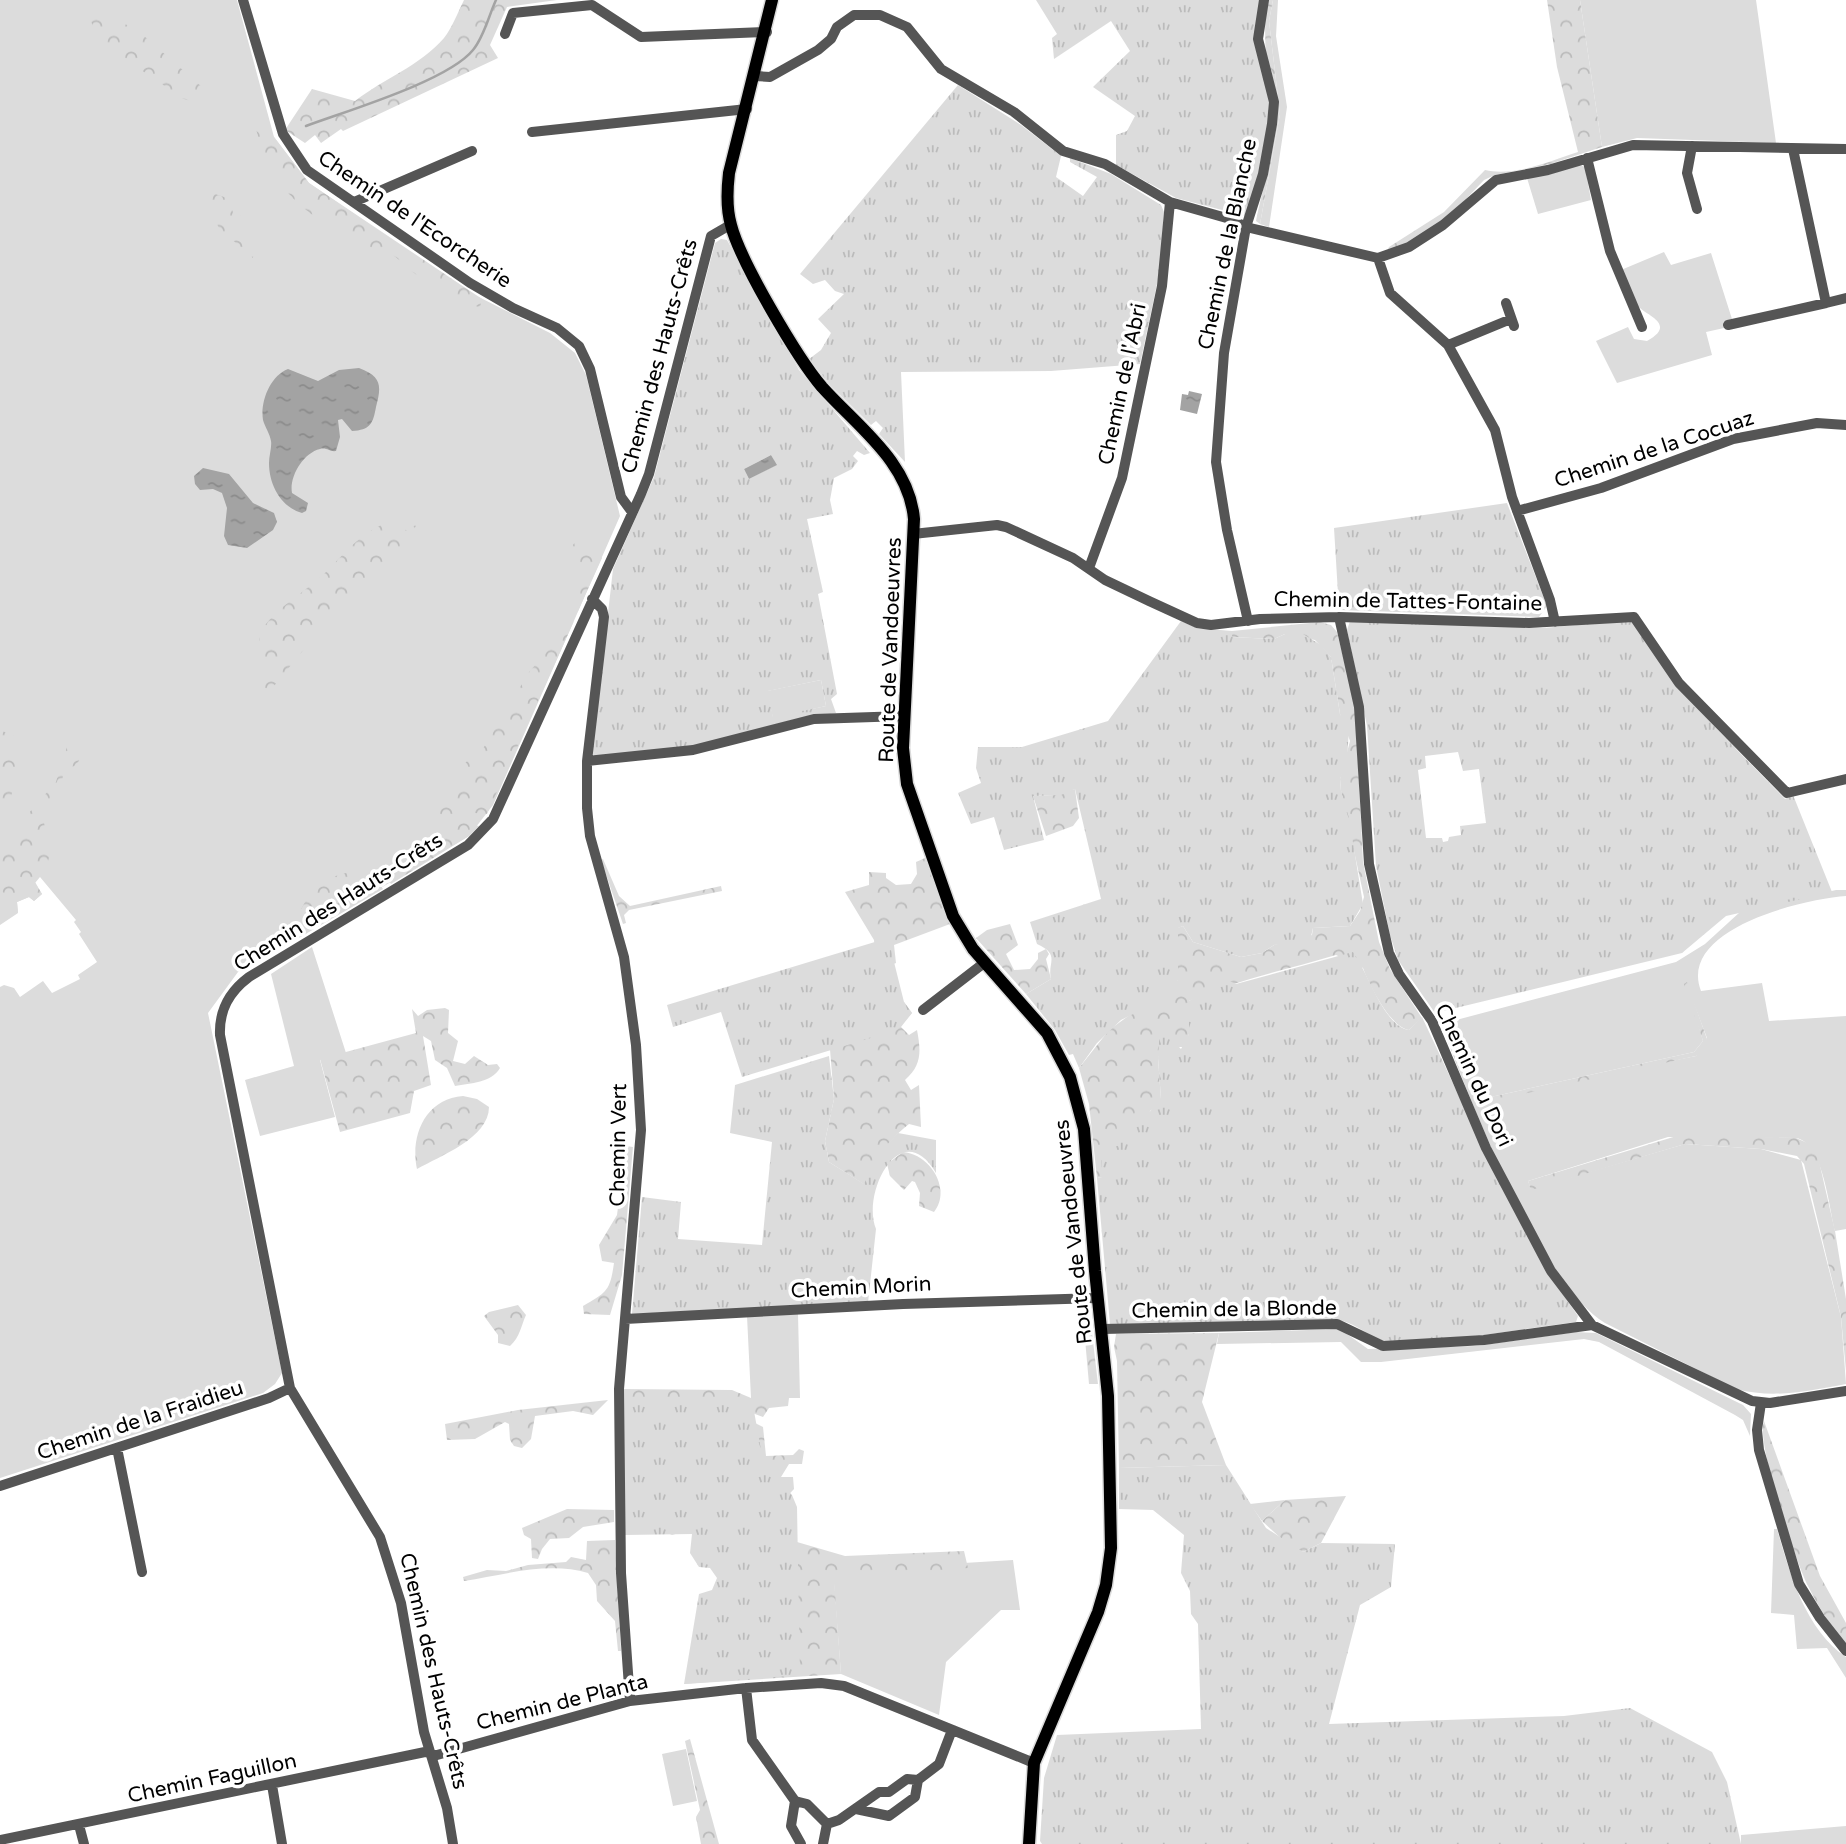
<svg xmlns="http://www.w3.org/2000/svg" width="1846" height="1844" viewBox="0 0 1846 1844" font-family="'Varela Round',sans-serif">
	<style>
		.grass { fill: #dcdcdc; fill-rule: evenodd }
		.forest { fill: url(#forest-crowns) }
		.park { fill: url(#park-tufts); fill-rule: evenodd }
		.water { fill: url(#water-ripples) }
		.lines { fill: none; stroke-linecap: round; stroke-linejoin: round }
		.stream { stroke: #a3a3a3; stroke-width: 2.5 }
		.major-casing { stroke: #dbdbdb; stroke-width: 15 }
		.minor { stroke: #555; stroke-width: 10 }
		.major { stroke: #000; stroke-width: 12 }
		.labels { text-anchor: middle; stroke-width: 7; stroke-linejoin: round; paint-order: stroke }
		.street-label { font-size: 21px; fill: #000; stroke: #fff }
	</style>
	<defs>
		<pattern id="forest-crowns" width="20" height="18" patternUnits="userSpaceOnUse" patternTransform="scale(1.75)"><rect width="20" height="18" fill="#dcdcdc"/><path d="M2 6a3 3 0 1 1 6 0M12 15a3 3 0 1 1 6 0" fill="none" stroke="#bbb"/></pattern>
		<pattern id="park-tufts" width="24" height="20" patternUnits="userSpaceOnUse" patternTransform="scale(1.75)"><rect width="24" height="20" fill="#dcdcdc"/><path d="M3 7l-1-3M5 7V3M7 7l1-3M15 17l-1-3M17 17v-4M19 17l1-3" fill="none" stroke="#bbb"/></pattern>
		<pattern id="water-ripples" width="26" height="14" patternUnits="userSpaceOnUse" patternTransform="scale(1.75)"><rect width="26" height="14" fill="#a3a3a3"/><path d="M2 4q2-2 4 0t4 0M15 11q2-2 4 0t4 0" fill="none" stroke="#8b8b8b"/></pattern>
	</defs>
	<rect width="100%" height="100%" fill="#fff"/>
	<!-- grass -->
	<path class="grass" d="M0 0H237L274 137 309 183 465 290 550 333 575 353 586 375 620 516 493 805 469 836 238 972 208 1013 282 1373 275 1384 263 1393 0 1478V987L4 985 14 988 20 997 43 981 52 993 80 979 78 975 97 962 79 934 81 932 74 922 76 920 40 877 35 883 42 894 34 901 29 897 17 902 18 913 0 925Z
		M1273 0H1278L1276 36 1287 107 1269 227 1260 224 1280 114 1269 21Z
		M1580 0H1756L1776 143 1637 138 1602 147Z
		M1580 165 1585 167 1591 200 1538 214 1527 178Z
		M1664 252 1671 265 1711 253 1732 319 1723 322 1724 328 1706 332 1712 355 1617 383 1596 341 1628 327 1634 339 1647 341C1678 324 1645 315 1638 306 1630 297 1626 281 1621 270Z
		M821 680 826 706 773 718 767 691Z
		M1836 890H1846V896C1803 899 1677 929 1701 991L1762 983 1769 1021 1846 1016V1229L1835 1231C1829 1207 1823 1142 1796 1138L1668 1137 1528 1181 1531 1189 1685 1144 1761 1149 1801 1160 1841 1317 1846 1384C1808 1391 1774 1399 1736 1389L1605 1323C1542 1286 1468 1095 1441 1024L1676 962 1705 944 1740 912ZM1686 983 1707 1038 1696 1056 1477 1100 1694 1052 1703 1041Z
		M312 947 346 1053 320 1060 335 1117 260 1136 245 1080 294 1066 271 974Z
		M798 1314 800 1398H751L747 1316Z
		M1340 1329 1368 1349 1476 1346 1576 1332 1596 1333 1743 1405 1751 1414 1750 1436 1743 1420 1735 1415 1599 1342 1584 1339 1381 1362H1361L1341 1342 1217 1344 1219 1333Z
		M1285 1500 1262 1521 1250 1504Z
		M1774 1529H1777C1790 1574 1805 1629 1846 1657V1678L1827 1648 1797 1649 1794 1615 1771 1613Z
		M1013 1560 1020 1610H1001L946 1662 939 1715 841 1674 833 1571Z
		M686 1749 697 1801 673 1806 662 1754Z
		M1846 1826V1844H1741V1835Z"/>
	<!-- forest -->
	<path class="forest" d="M464 0H557L507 7 490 45 498 58 343 131 341 129 321 143 315 135 305 143 285 130 312 89 355 101C383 79 420 66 444 38 452 28 458 12 464 0Z
		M1267 0H1273L1269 21 1280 114 1260 224 1256 221C1261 194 1272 162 1272 135 1271 89 1261 45 1267 0Z
		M1547 0H1580L1602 147 1550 164 1495 175 1484 180 1452 214 1405 245 1386 253 1389 247 1444 212 1485 170C1514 177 1550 161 1578 152L1557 67Z
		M97 16 134 27 202 87 204 98 191 101 177 97 175 101C170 96 172 92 167 88 140 64 101 58 91 21Z
		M261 127 274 137 309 183 482 299 480 307C460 304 450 291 434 281 429 278 424 278 419 276 410 272 406 264 398 259 391 252 374 250 364 245 309 218 271 191 256 129Z
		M200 189 230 199 233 213 241 216 234 220 254 245 253 258 219 228 211 212 214 202 198 194Z
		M421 518 400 551 323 626 265 697 259 634C276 606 304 594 327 571 349 549 359 534 390 521L409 532Z
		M590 534 602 558 578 611 576 600 582 585C573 567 559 542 590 534Z
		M574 621 487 814 463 812 434 818 466 762 478 755 486 744 529 672Z
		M1320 622 1331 625 1337 632 1355 705 1363 862 1379 942 1390 969 1422 1018 1409 1030C1391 1028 1369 985 1363 968L1336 955C1286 970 1236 980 1189 1001V1034L1185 1047H1178L1166 1036 1158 1058 1161 1099 1118 1147 1102 1177 1097 1178 1089 1104 1079 1068 1109 1030 1178 980 1177 928 1183 926 1193 942 1241 957 1262 953 1274 945 1312 935 1313 928 1350 926 1360 911 1364 897 1341 791 1340 779 1350 741 1340 714 1331 657 1315 640 1285 634 1274 639 1232 637V631Z
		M0 730 14 736C21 771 12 797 0 829Z
		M76 739 91 743 76 765 65 771 57 793 44 805C40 843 64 848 35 882L42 894 34 901 29 897 17 902 18 913 0 888V842L7 848 21 822 56 782 67 747Z
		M1075 789 1079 818 1073 826 1046 836 1033 796 1054 795Z
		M459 821 479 826 469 836 391 884 389 881 404 865 423 835 442 831Z
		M925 858 950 924 894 945 896 963 876 971 874 940 845 892 869 885V872L886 873V878L896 885 911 884 917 874 916 862Z
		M603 859 619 896 630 906 721 886 722 891 629 910 624 915 626 923 623 924 601 860Z
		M349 872 369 881 377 880 383 889 266 957 262 944 264 940 293 924 316 882Z
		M1010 924 1018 945 1006 954 1014 970 1030 969 1038 959V953L1046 949 1049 954 1046 959 1051 979 1026 994 976 938 987 930Z
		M1687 982 1707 1039 1704 1049 1696 1056 1478 1104 1477 1100 1694 1052 1703 1041 1684 984Z
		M904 1002 912 1013 901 1027 909 1035 917 1030C921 1051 922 1065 905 1080L911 1090 919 1085 921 1127 909 1124C887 1141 877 1160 865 1185L829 1162 825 1141 834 1099 829 1037Z
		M445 1008 449 1010 448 1033 458 1041 453 1061 465 1064 474 1056 488 1065 497 1064 500 1068C491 1083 471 1083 455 1086L447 1068 435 1060 431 1041 423 1036 431 1085 414 1091 410 1113 340 1132 320 1059 416 1033 412 1009 418 1016 427 1010Z
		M463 1096 477 1099 489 1107C489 1138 440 1156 417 1169 410 1136 425 1099 463 1096Z
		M1680 1135 1796 1138 1810 1144 1818 1157 1835 1231 1846 1299V1371L1841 1317 1804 1164 1797 1156 1761 1149 1685 1144 1531 1190 1528 1181Z
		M626 1146 633 1147 622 1275 610 1315 584 1314 583 1306C607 1292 610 1291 614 1263L602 1261 599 1245 617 1215Z
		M903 1152C930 1154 952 1189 934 1212L919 1206 920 1193 915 1182 912 1181 904 1190 890 1176 887 1164Z
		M518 1305 526 1315C521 1326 520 1337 510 1346L498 1343V1335L484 1316 489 1312Z
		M1082 1305 1089 1307 1098 1384H1089Z
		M1219 1333 1202 1402 1226 1465 1119 1468 1117 1361 1114 1347 1116 1334Z
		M623 1389 732 1390 751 1398H789L788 1406 769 1408 763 1417 747 1411V1419L763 1427 766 1456 793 1455 799 1449 804 1451 802 1464H789L781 1477H793L794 1489 779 1505 672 1535 625 1513Z
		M608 1400 593 1415 573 1411 535 1416 531 1439 522 1448 514 1446 510 1440 509 1424 505 1422 475 1439 447 1440 445 1424 518 1410Z
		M1764 1421 1820 1576 1846 1623V1645C1831 1627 1818 1606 1808 1586 1795 1560 1756 1444 1764 1421Z
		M1346 1496 1321 1543 1303 1552 1287 1544 1262 1521 1285 1500Z
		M567 1509 614 1510V1522L583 1527 569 1538 550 1539 542 1549 538 1559 532 1558 531 1539 524 1535 522 1528Z
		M615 1540 621 1651H618L615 1621 597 1601 596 1585 588 1573C548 1561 503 1575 464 1581L463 1577 487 1570 506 1571 528 1565 566 1562 571 1557 586 1560 587 1541Z
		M797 1542 845 1556 964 1551 968 1568 834 1578 841 1674 684 1684Z
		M690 1739 719 1844H701L696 1817 700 1810 685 1741Z"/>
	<!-- park -->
	<path class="park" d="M1036 0H1261L1254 39 1271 103 1260 173 1245 216 1176 198 1116 165V135L1127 131 1135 116 1093 87 1130 51 1111 21 1054 59 1052 38 1057 34Z
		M958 85 1021 125 1061 156 1056 177 1083 196 1097 177 1070 162V158L1111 174 1161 205 1164 212 1160 270 1140 364 1051 371 901 372 905 462 879 434 883 428 876 421 871 425 831 386 809 359 821 350 831 333 818 319 844 294 835 291 825 280 813 284 800 274Z
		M721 239 727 240 799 370 870 453 864 455 857 451 853 456 858 461 852 469 834 478 830 500 833 514 807 519 823 592 818 594 837 694 831 699 836 713 792 720 696 746 596 757 592 754 613 569 654 477 715 243ZM771 455 776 465 749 479 744 469ZM821 680 826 706 773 717 768 691Z
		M1507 503 1547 606 1539 617 1339 610 1334 528Z
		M1633 620C1673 689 1730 742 1785 799L1793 795 1832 892 1726 916 1682 953 1435 1013 1398 960 1390 935 1376 866 1367 726 1347 630 1350 621 1543 628ZM1458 752 1463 771 1479 769 1486 823 1460 826 1461 835 1449 837 1448 841 1443 842 1442 838H1426L1418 770 1426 768 1425 756Z
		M1181 621 1197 628 1232 631V637L1274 639 1285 634H1303L1321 645 1331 657 1340 714 1349 728 1347 762 1340 779 1341 791 1349 818 1363 904 1350 926 1313 928 1310 941 1274 945 1262 953 1241 957 1193 942 1183 926 1178 928V980L1170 996 1121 1020 1097 1043 1079 1068 1073 1054 1069 1055 1055 1030 1026 994 1051 979C1047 962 1061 955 1037 944L1030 922 1101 899 1075 789 1061 795 1033 796 1044 840 1004 850 994 817 971 824 958 793 981 783 976 768 978 747H1022L1108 721Z
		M888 938 904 1002 912 1013 897 1030 742 1077 721 1012 673 1027 667 1005Z
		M1353 952C1367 970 1384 1027 1409 1030L1422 1017C1471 1119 1512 1223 1578 1316L1576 1322 1463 1338 1385 1341C1367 1336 1355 1322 1337 1320L1110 1324 1097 1178 1102 1177 1101 1148 1118 1146 1116 1117 1151 1111 1152 1098 1161 1099 1158 1058 1160 1028 1181 1049 1189 1034V1001L1223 978 1236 984Z
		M829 1056 834 1099 825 1141 829 1162 864 1184 880 1152 898 1133 936 1140V1173C901 1114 861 1193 876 1229L868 1303 632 1314 642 1197 681 1202 678 1239 762 1245 772 1142 730 1133 735 1085Z
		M623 1400H752L763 1461 792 1495 797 1507 800 1675 684 1684 699 1594 712 1590 717 1578 710 1568 699 1567 690 1553 692 1534 625 1535Z
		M1226 1465 1266 1528 1303 1552 1321 1543 1395 1544 1391 1587 1360 1605 1329 1724 1564 1716 1630 1708 1712 1752 1727 1782 1741 1844H1042L1040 1841 1044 1778 1057 1735 1201 1729 1198 1624 1191 1614 1190 1591 1181 1573 1184 1535 1153 1510 1119 1509V1468Z"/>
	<!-- water -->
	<path class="water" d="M359 368C383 377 381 387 376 407 373 424 370 430 352 431L342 419 338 420 340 437 336 451C329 452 327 447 320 449 303 453 289 477 292 493L308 503 306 511 302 513C281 507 269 485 269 463 269 456 272 447 271 441 270 434 265 427 263 420 260 402 270 376 288 369L318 381 339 370Z
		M1189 391 1202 394 1197 414 1180 410 1182 394 1188 395Z
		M771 455 777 465 749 479 744 469Z
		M203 468 229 474 253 503 274 513 277 522 273 530 247 548 228 545 224 536 227 508 222 493 213 489 200 490 195 484 194 476Z"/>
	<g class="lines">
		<!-- stream -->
		<path class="stream" d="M306 126C346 111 448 81 473 50 484 37 489 15 496 0"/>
		<!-- major casing -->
		<g class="major-casing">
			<path id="major" d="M772 0 729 173C727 190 726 208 731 225 740 261 798 359 822 387 858 427 909 462 914 519L903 748 907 784 953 916 973 949 1047 1033 1070 1077 1084 1129 1095 1271 1108 1396 1111 1548 1106 1585 1098 1612 1034 1763 1029 1844"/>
		</g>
		<!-- minor -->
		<path class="minor" d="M243 0 283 134 307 170 470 283 513 308 557 328 579 346 590 369 621 497 632 512
			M505 34 513 13 592 5 641 37 767 32
			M755 76 770 77 818 50 831 39 837 27 854 15H880L907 27 941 69 1014 112 1063 151 1105 164 1170 202 1230 219 1246 227 1378 258 1409 247 1443 225 1496 180 1548 170 1633 145 1846 149
			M532 132 747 109
			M1692 146 1687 173 1697 209
			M1793 149 1826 303 1846 298
			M1587 158 1610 251 1642 327
			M354 202 472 151
			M1378 258 1390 293 1448 345 1495 430 1512 497 1550 600 1555 622
			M1506 303 1514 326
			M1728 325 1826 303
			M1448 345 1511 319
			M1517 511 1601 488 1733 439 1817 423 1846 425
			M913 534 997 525 1006 527 1073 558 1105 580 1149 601 1197 623 1211 625 1260 619 1339 617 1529 623 1634 617 1679 683 1787 793 1846 779
			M1089 568 1122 478 1162 286 1170 202
			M592 599 602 609 604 617 587 761V808L590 836 624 957 636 1045 641 1130 619 1389 621 1573 630 1701
			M1339 617 1359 707 1369 864 1389 953 1399 974 1432 1021 1486 1148 1551 1271 1592 1325
			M1248 621 1227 530 1216 462 1224 353 1246 227 1263 174 1272 124 1274 102 1258 39 1264 0
			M587 761 693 750 814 719 904 716
			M923 1010 984 963
			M625 1319 903 1304 1098 1298
			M1102 1329 1337 1324 1383 1346 1484 1340 1592 1325 1752 1401 1770 1403 1846 1391
			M1761 1403 1757 1430 1759 1450 1799 1584 1820 1618 1846 1651
			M117 1448 142 1572
			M0 1486 269 1398 290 1388
			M746 1688 752 1740 795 1801 791 1826 801 1844
			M272 1785 282 1844
			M795 1801 807 1804 827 1824 823 1844
			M856 1809 889 1816 915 1797 918 1780
			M827 1824 839 1820 879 1792H889L907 1779 918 1780 939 1764 952 1730
			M79 1825 84 1844
			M0 1840 425 1752 437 1755 630 1701 746 1688 821 1683 844 1686 1034 1763
			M453 1844 447 1808 424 1732 401 1603 380 1537 290 1388 220 1035C219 1010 229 992 249 977L468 845 493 819 641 494 649 474 711 236 730 225"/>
		<!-- major -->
		<use href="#major" class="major"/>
	</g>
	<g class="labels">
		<!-- street labels -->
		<g class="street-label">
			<text transform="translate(415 219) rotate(34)" y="7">Chemin de l'Ecorcherie</text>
			<text transform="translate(1227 244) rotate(-78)" y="7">Chemin de la Blanche</text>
			<text transform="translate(659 356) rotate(-75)" y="7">Chemin des Hauts-Crêts</text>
			<text transform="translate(1122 384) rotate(-78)" y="7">Chemin de l'Abri</text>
			<text transform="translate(1654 449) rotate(-18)" y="7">Chemin de la Cocuaz</text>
			<text transform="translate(1408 601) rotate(1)" y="7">Chemin de Tattes-Fontaine</text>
			<text transform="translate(890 650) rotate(-88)" y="7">Route de Vandoeuvres</text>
			<text transform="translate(338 902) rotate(-32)" y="7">Chemin des Hauts-Crêts</text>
			<text transform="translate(1474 1075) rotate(65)" y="7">Chemin du Dori</text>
			<text transform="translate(618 1145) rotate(-89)" y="7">Chemin Vert</text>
			<text transform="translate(1073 1232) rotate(-96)" y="7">Route de Vandoeuvres</text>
			<text transform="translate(861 1287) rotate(-3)" y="7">Chemin Morin</text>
			<text transform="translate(1234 1309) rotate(-1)" y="7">Chemin de la Blonde</text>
			<text transform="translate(140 1420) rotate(-18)" y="7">Chemin de la Fraidieu</text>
			<text transform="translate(434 1671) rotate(77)" y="7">Chemin des Hauts-Crêts</text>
			<text transform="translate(562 1702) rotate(-14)" y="7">Chemin de Planta</text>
			<text transform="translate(212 1778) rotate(-12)" y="7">Chemin Faguillon</text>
		</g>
	</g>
</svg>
